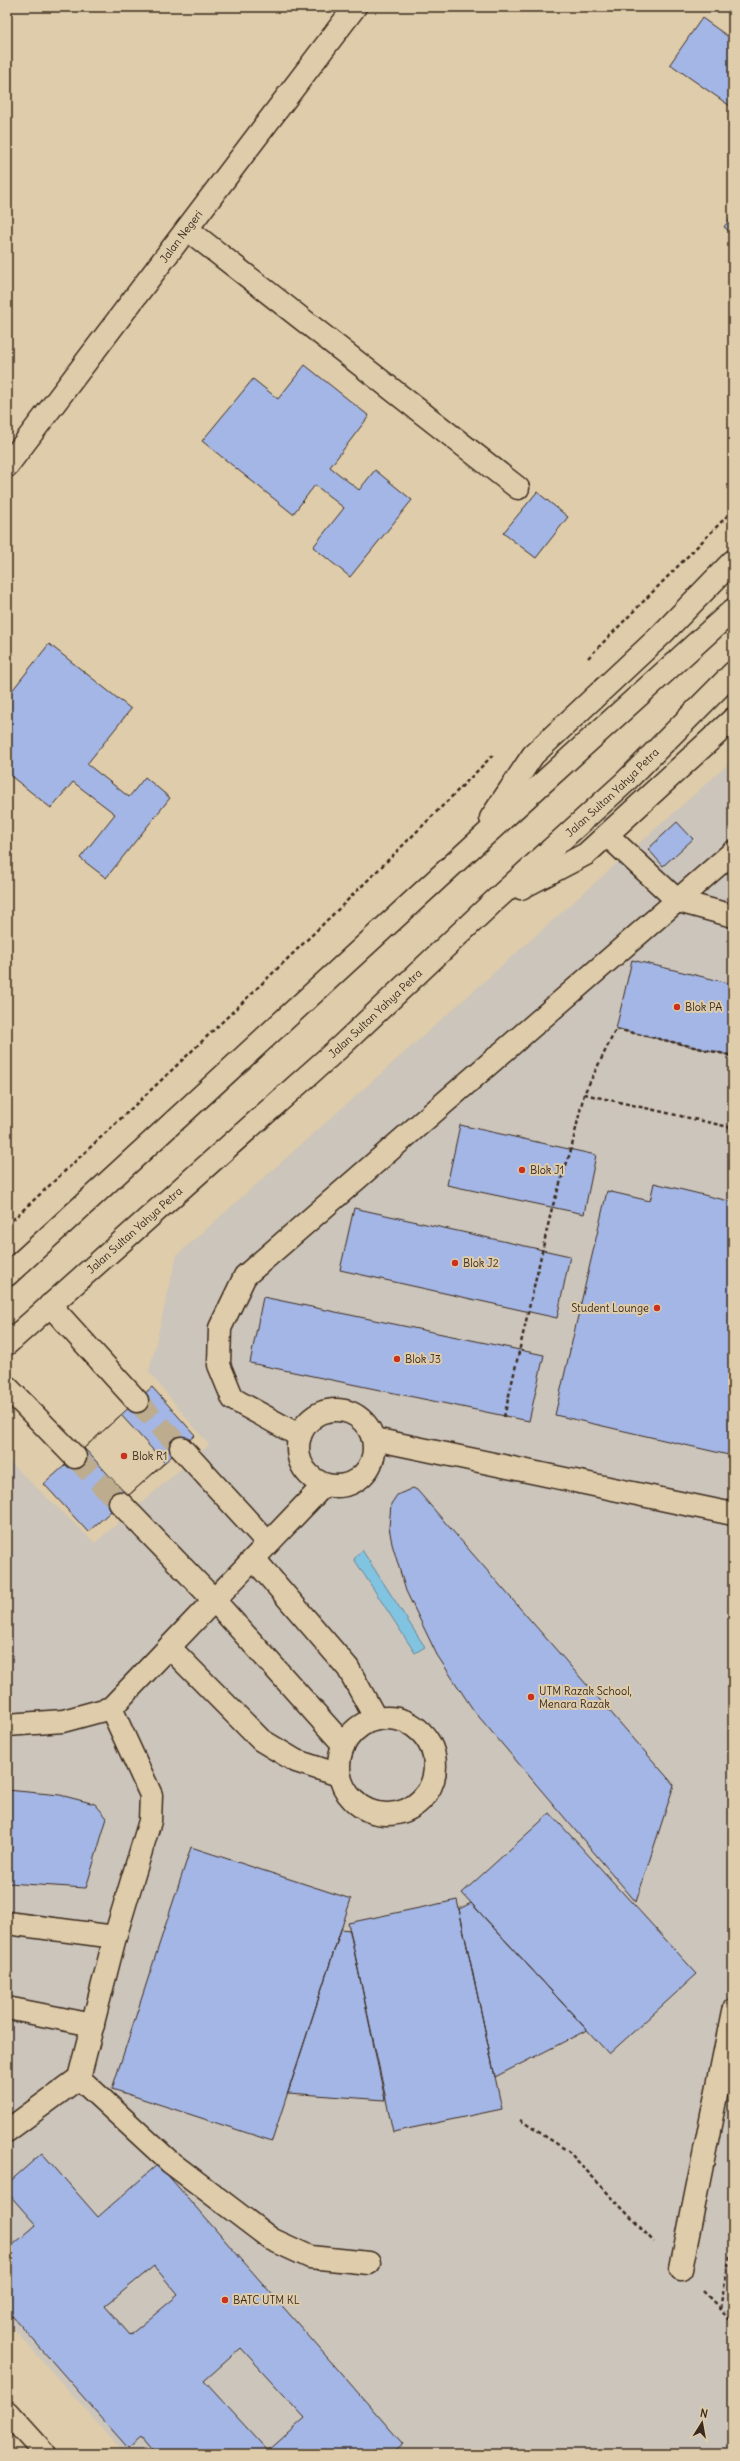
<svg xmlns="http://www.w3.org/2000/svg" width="740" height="2461" viewBox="0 0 740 2461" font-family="Delius,sans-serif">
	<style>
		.built { fill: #ccc5bc }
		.water { fill: #81c4e2; stroke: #658694 }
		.building { fill: #a3b6e5; stroke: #3b2a1e; fill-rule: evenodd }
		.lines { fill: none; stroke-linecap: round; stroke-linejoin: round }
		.minor-tunnel { stroke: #bdac8e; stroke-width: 22; stroke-dasharray: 22 11; stroke-linecap: butt }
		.minor-casing { stroke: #3b2a1e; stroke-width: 25 }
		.major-casing { stroke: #3b2a1e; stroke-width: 25 }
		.path { stroke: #3b2a1e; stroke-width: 2.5; stroke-dasharray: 4 3; stroke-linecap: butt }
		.minor { stroke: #deccaa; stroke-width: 22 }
		.major { stroke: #deccaa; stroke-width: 22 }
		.poi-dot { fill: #c8321e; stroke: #deccaa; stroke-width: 1.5 }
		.labels { text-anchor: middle; stroke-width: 4; stroke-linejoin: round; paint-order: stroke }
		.street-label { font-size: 11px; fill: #3b2a1e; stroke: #deccaa }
		.poi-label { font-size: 11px; fill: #3b2a1e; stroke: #deccaa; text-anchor: start }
	</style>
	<rect width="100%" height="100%" fill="#deccaa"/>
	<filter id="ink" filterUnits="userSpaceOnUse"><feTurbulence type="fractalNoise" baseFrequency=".025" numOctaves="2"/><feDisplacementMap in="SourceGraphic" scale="8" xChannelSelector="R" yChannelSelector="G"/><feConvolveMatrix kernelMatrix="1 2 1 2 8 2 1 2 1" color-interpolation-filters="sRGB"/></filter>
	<g filter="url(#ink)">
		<!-- built -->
		<path class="built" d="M733 760V2454H125L7 2321V1460L95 1543 209 1445 149 1372 177 1255Z"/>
		<!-- water -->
		<path class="water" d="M362 1550 425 1647 415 1653 354 1559Z"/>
		<!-- building -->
		<path class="building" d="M702 18 733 40V108L670 64Z
			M733 215V234L724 227Z
			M305 365 369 416 330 467 359 490 375 470 412 500 350 577 313 547 344 508 315 485 293 514 202 441 253 379 278 399Z
			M537 492 568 517 536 558 503 533Z
			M49 644 131 709 87 764 129 797 145 777 170 798 106 878 80 858 115 814 73 782 51 808 7 773V697Z
			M677 822 693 839 663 866 648 849Z
			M632 960 733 984V1056L616 1029Z
			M460 1125 596 1155 584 1214 447 1185Z
			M654 1183 733 1202V1456L555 1415 607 1191 650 1201Z
			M354 1208 570 1256 557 1318 340 1270Z
			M263 1297 544 1355 529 1421 250 1363Z
			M152 1387 195 1435 88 1532 44 1484Z
			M121 1415 165 1463 128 1496 84 1448Z
			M413 1488 417 1490 674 1785 636 1902 474 1711 437 1655 406 1591 392 1544 389 1527 391 1504 397 1495Z
			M7 1790 60 1795 95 1804 107 1818 86 1888 7 1883Z
			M550 1813 697 1974 609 2054 462 1893Z
			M191 1847 351 1899 272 2141 112 2089Z
			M457 1900 502 2109 393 2132 348 1923Z
			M471 1903 587 2030 495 2077 459 1909Z
			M341 1929 350 1930 385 2100 288 2093Z
			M42 2153 98 2217 158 2164 403 2444 391 2454H155L141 2437 128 2448 7 2310V2250L36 2225 7 2192V2184ZM154 2266 178 2295 130 2335 105 2306ZM241 2348 305 2418 268 2451 204 2381Z"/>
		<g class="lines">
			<!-- minor-tunnel -->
			<path class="minor-tunnel" d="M137 1401 181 1448
				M75 1457 120 1503"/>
			<!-- minor casing -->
			<g class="minor-casing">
				<g id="minor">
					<path d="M187 229 518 488"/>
					<path id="s1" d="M7 466 355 7"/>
					<path d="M607 835 678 901 733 916"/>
					<path d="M50 1305 137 1401"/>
					<path d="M7 1387 75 1457"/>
					<circle cx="336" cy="1448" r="38"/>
					<path d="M300 1436 233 1399 219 1365 220 1328 245 1276 733 852"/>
					<path d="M374 1439 733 1514"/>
					<path d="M181 1448 268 1543"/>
					<path d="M120 1503 214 1600 343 1744"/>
					<path d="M254 1559 348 1668 376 1719"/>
					<path d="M169 1647 261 1740 296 1761 339 1775"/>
					<circle cx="387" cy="1766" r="48"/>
					<path d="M7 1725 63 1721 111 1708 324 1485"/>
					<path d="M7 1923 115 1937"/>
					<path d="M7 2008 93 2025"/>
					<path d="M79 2078 170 2162 271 2239 310 2257 369 2263"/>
					<path d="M7 2131 79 2078 115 1937 150 1821 151 1795 111 1708"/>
					<path d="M681 2269 733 2011"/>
					<path d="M7 2412 45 2454"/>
				</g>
			</g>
			<!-- major casing -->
			<g class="major-casing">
				<g id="major">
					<path d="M491 818 533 755 662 634 733 561"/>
					<path d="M521 888 586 854 733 719"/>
					<path d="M7 1275 473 846 733 610"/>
					<path id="s2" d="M7 1344 341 1046 491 904 624 783 733 673"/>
				</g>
			</g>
			<!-- path -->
			<path class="path" d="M588 658 733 510
				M584 1094 733 1128
				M7 1225C173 1071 336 914 495 753
				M504 1417 552 1208 571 1150 584 1094 616 1029 733 1056
				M520 2120 568 2151 654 2242
				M703 2291 733 2322
				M720 2308 733 2241"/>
			<!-- minor -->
			<use href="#minor" class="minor"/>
			<!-- major -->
			<use href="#major" class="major"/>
		</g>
	</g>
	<!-- markers -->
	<g class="poi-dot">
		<circle cx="677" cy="1007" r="4"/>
		<circle cx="522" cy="1170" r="4"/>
		<circle cx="455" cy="1263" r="4"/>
		<circle cx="657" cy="1308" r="4"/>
		<circle cx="397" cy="1359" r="4"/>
		<circle cx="124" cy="1456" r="4"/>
		<circle cx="531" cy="1697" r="4"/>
		<circle cx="225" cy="2300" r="4"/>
	</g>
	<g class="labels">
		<!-- street labels -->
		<g class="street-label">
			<text dy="4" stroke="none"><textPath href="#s1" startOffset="288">Jalan Negeri</textPath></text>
			<text dy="4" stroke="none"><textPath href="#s2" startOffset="819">Jalan Sultan Yahya Petra</textPath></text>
			<text dy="4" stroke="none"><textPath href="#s2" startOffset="495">Jalan Sultan Yahya Petra</textPath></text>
			<text dy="4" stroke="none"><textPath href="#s2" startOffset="171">Jalan Sultan Yahya Petra</textPath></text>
		</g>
		<!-- poi labels -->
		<g class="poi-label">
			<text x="685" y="1011">Blok PA</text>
			<text x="530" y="1174">Blok J1</text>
			<text x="463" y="1267">Blok J2</text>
			<text x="649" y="1312" text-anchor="end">Student Lounge</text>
			<text x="405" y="1363">Blok J3</text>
			<text x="132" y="1460">Blok R1</text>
			<text x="539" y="1695">UTM Razak School,<tspan x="539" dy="13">Menara Razak</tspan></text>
			<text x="233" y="2304">BATC UTM KL</text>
		</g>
	</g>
	<!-- margin -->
	<rect width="740" height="2461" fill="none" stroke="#deccaa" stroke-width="24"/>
	<rect x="12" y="12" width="716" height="2437" fill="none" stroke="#3b2a1e" stroke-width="1.5" filter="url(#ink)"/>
	<!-- north arrow -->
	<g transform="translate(702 2423) rotate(11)" stroke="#deccaa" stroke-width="3" paint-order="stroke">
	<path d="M0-3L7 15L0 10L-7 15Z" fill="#3b2a1e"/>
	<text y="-6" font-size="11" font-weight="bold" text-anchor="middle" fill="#3b2a1e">N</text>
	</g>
</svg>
